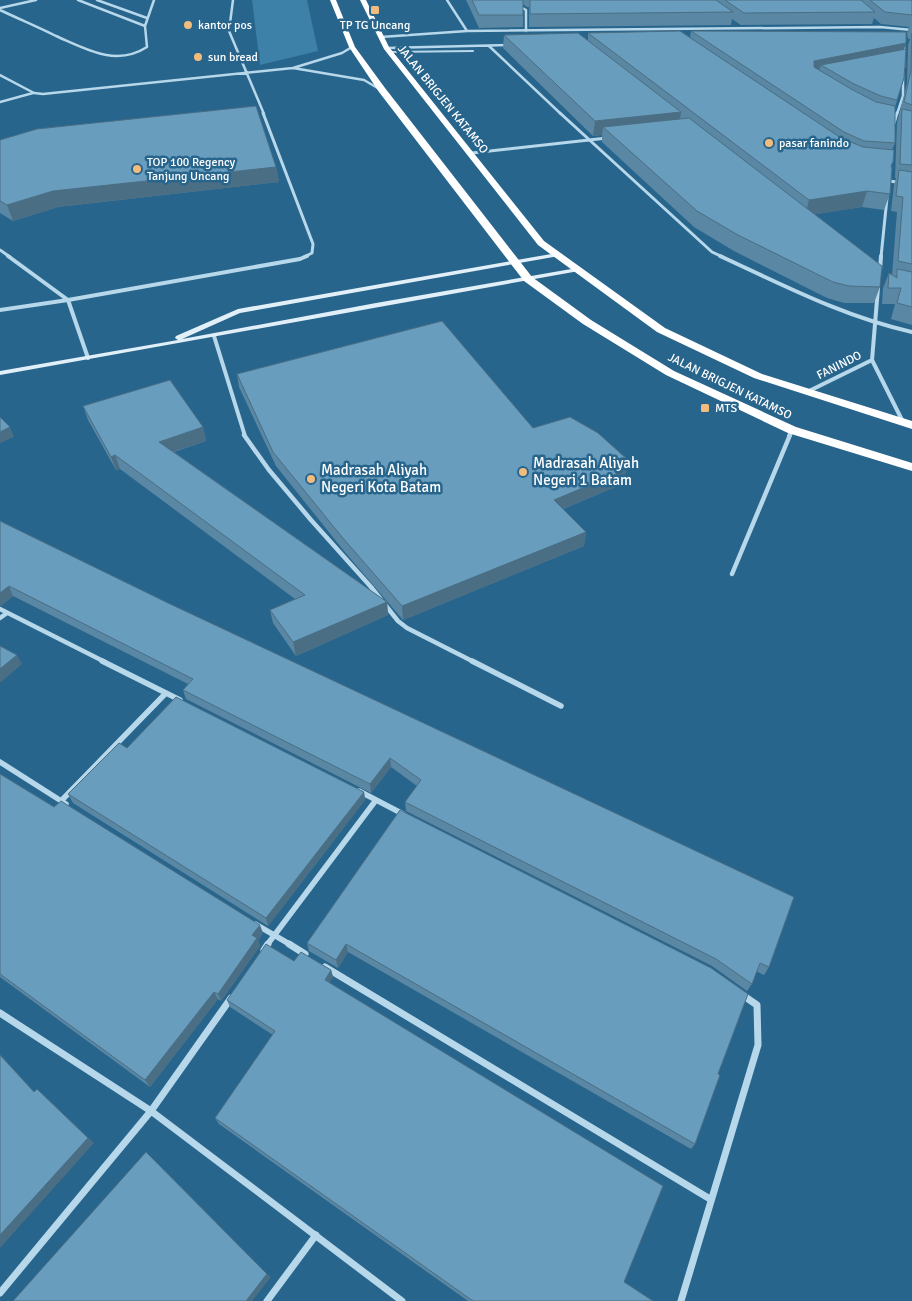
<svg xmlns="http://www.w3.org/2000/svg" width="912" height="1301" viewBox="0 0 912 1301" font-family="Signika,sans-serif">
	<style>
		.green { fill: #3d80a8 }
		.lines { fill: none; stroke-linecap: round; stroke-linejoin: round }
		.lane { stroke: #b7d7ea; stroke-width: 2 }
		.street-far5 { stroke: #b7d7ea; stroke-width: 2.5 }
		.street-far4 { stroke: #b7d7ea; stroke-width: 3 }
		.street-far3 { stroke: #b7d7ea; stroke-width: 4 }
		.street-far2 { stroke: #b7d7ea; stroke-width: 4.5 }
		.street-far1 { stroke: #b7d7ea; stroke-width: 5.5 }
		.street { stroke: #b7d7ea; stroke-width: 7 }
		.secondary { fill: #e1eff8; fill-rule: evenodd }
		.highway { fill: #fff; fill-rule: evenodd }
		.wall { fill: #5a87a3 }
		.shaded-wall { fill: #4a6e84 }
		.building { fill: #699dbd; stroke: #4a6e84 }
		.poi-dot { fill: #f2bc7d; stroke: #28658c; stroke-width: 2 }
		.labels { text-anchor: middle; stroke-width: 5; stroke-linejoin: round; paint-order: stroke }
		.far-poi-label { font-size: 12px; fill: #fff; stroke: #28658c; text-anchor: start }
		.far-street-label { font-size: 12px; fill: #fff; stroke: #28658c }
		.poi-label { font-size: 15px; fill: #fff; stroke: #28658c; text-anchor: start }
	</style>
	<rect width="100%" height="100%" fill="#28658c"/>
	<!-- green -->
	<path class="green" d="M252 0H307L318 51 260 65Z"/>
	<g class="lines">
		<!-- lane -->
		<path class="lane" d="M389 52 473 51"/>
		<!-- street-far5 -->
		<path class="street-far5" d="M78 0 145 26
			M97 0 147 18
			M233 0 229 31 264 114
			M447 0 467 31 880 27 912 30
			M513 0 515 4 526 10V31
			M0 8 36 0
			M0 10C19 19 38 27 56 36 86 49 116 67 147 47L145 26 154 0
			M381 37 467 31
			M904 41V67
			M489 46 561 114
			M352 47 342 53 293 68 364 80 381 90
			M386 48 509 45
			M0 75 34 93 43 94 293 68
			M0 102 33 93
			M897 114 903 96V75"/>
		<!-- street-far4 -->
		<path class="street-far4" d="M263 113 313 244 312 253 304 257
			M560 113 712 252 723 257
			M894 123 897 113
			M472 153 607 138
			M889 181 912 184
			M0 250 10 257
			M881 257 887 198"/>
		<!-- street-far3 -->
		<path class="street-far3" d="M8 256 68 300 88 358
			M720 256C783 285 844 317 912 332
			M880 270 881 256
			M0 310 68 300 300 259 307 256
			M214 336 245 436
			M872 360 878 288
			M872 360 903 422
			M807 392 872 360
			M789 436 792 430"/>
		<!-- street-far2 -->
		<path class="street-far2" d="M244 435 269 470 311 520 371 587 398 621 407 628 474 662
			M732 574 790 435
			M0 609 105 662
			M0 618 7 613"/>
		<!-- street-far1 -->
		<path class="street-far1" d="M102 661 180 700
			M472 661 561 706
			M0 762 66 804
			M359 791 403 814
			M61 801 166 693
			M255 924 291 945
			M267 945 376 800"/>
		<!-- street -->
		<path class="street" d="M289 944 305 954
			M264 950 268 944
			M325 967 710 1199
			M0 1013 151 1111 402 1301
			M0 1293 151 1111 231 998
			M267 1301 316 1235
			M681 1301 758 1045 757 1005 741 994"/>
		<!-- secondary -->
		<path class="secondary" d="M557 253 559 254V256L240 313 182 339 376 303 577 268 579 269V271L0 375V371L178 340 175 338 176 336 238 309Z"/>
		<!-- highway -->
		<path class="highway" d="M330 0H336L355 47 385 88 532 277 591 320 674 371 796 427 912 463V471L788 433 666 375 583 324 524 281 379 92 349 47Z
			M360 0H366L389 47 544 241 665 328 762 374 912 421V429L754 378 657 332 538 245 384 49Z"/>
	</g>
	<!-- wall -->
	<path class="wall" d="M466 0H912V325L891 319 895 304H882L883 288 889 273 892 275 897 212 891 211 894 185 896 178H895L897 123 907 83 908 45 910 39H908L907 33 909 27 881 24 874 18 872 24 741 25 732 19 731 25 529 27V7H527L523 4V27L479 28Z
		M691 31 904 50V78L895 107V143L892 150 890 194 884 210 862 207 815 214 880 287 874 303H844L827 298 734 251 694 227 602 142V135L593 136 503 48 504 35 588 40V33L690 38Z
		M0 140 276 167 279 182 58 207 13 221 0 213Z
		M237 374 533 428 628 460 626 473 622 475 620 485 563 509 586 532 584 546 403 620 344 551 276 466 239 387Z
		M83 406 203 427 206 441 174 452 387 602 388 615 296 656 273 623 270 610 295 599 120 469 116 470 88 420Z
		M0 521 769 967 764 975 756 971 752 984 747 991 712 966 406 811 405 802 417 786 391 767 371 793 186 699 183 690 188 684 13 596 2 605 0 606Z
		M0 774 263 933 258 940 260 946 221 1001 218 999 150 1087 0 977Z
		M364 792 365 800 268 926 73 803 68 794Z
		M400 810 718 1074 695 1144 691 1149 348 952 338 968 309 951 307 943Z
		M294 961 331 970 333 977 329 982 624 1282 653 1301H468L219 1124 215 1118 273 1035 230 1007 227 1000Z"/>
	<!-- shaded-wall -->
	<path class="shaded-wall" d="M906 43 902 57 821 65 818 73 810 75 814 61Z
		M681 112 679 126 603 127 602 135 593 136 595 121Z
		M276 167 279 182 58 207 13 221 7 205 53 191Z
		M867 191 862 207 805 216 809 200Z
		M10 427 14 437 0 443V432Z
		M203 427 206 441 163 455 159 442Z
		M115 455 120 469 116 470 111 457Z
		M628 460 626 473 622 475 620 485 553 513 554 500 616 464Z
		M586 532 584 546 403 620 402 606Z
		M9 586 13 596 2 605 0 606V593Z
		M387 602 388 615 296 656 293 642Z
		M17 655 22 664 0 683V669Z
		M390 758 391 767 371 793 370 784Z
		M364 792 365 800 268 926 266 918Z
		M260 925 263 933 258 940 260 946 221 1001 218 994 252 935Z
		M346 944 348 952 338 968 336 960Z
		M331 970 333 977 327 987 325 980Z
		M214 992 218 999 150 1087 145 1080Z
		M0 1054 40 1098 34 1092 0 1055Z
		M37 1089 94 1143 0 1248V1235Z
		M267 1274 271 1277 252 1301H246Z"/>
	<!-- building -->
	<path class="building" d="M472 0H523V15H479Z
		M530 0H716L733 12 530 14Z
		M725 0H861L875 12 744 13Z
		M870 0H912V15L885 12Z
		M680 31 841 138 863 147 894 150 893 162 891 166 892 168 890 194 867 191 809 200 588 33Z
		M691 31 906 32V43L814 61V67L851 89 876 102 895 106V143L864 141 844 132Z
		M578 33 681 112 595 121 504 35Z
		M912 33V105L904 102 911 70Z
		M906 49 904 78 897 100 881 96 854 84 821 65Z
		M256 106 276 167 53 191 7 205 0 201V140L37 129Z
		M902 109 912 111V165L900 164Z
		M689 118 882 266 880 287 849 286 833 282 738 235 697 211 603 127Z
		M899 170 912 172V264L898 261 903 197 896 196Z
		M897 269 912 272V307L897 303 901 288H888L889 273 897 278Z
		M442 321 533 428 570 417 598 433 628 460 616 464 623 471 554 500 586 532 402 606 342 537 273 452 237 374Z
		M170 380 203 427 159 442 387 602 293 642 270 610 305 595 115 455 111 457 83 406Z
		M0 417 10 427 0 432Z
		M0 521 168 603 794 897 769 967 760 963 752 984 716 959 405 802 421 780 390 758 370 784 183 690 193 679 9 586 0 593Z
		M0 646 17 655 0 669Z
		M176 697 364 792 266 918 68 794 119 743 127 748Z
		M0 774 54 807 61 801 260 925 252 935 257 938 218 994 214 992 145 1080 0 974Z
		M400 810 711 968 748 994 718 1074 720 1075 695 1144 346 944 336 960 307 943Z
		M266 944 294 961 301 952 331 970 325 980 663 1186 624 1282 653 1301H473L215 1118 275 1031 227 1000Z
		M0 1055 34 1092 37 1089 88 1138 0 1235Z
		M146 1152 267 1274 246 1301H13Z"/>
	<!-- markers -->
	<g class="poi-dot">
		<rect x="370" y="5" width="10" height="10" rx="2.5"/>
		<circle cx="188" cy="25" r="5"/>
		<circle cx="198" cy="57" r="5"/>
		<circle cx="769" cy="143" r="5"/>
		<circle cx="137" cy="169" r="5"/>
		<rect x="700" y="403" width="10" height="10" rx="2.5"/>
		<circle cx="523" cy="472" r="5"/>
		<circle cx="311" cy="479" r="5"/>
	</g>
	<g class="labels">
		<!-- far-poi labels -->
		<g class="far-poi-label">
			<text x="198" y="29">kantor pos</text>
			<text x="375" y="29" text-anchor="middle">TP TG Uncang</text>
			<text x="208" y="61">sun bread</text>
			<text x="779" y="147">pasar fanindo</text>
			<text x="147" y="166">TOP 100 Regency<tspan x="147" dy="14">Tanjung Uncang</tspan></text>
			<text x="715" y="412">MTS</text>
		</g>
		<!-- far-street labels -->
		<g class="far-street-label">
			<text transform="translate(443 99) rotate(51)" y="4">JALAN BRIGJEN KATAMSO</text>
			<text transform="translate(839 365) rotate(-27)" y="4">FANINDO</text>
			<text transform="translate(730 386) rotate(26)" y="4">JALAN BRIGJEN KATAMSO</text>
		</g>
		<!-- poi labels -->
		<g class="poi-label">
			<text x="533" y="468">Madrasah Aliyah<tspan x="533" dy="17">Negeri 1 Batam</tspan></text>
			<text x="321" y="475">Madrasah Aliyah<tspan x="321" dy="17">Negeri Kota Batam</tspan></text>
		</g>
	</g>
</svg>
